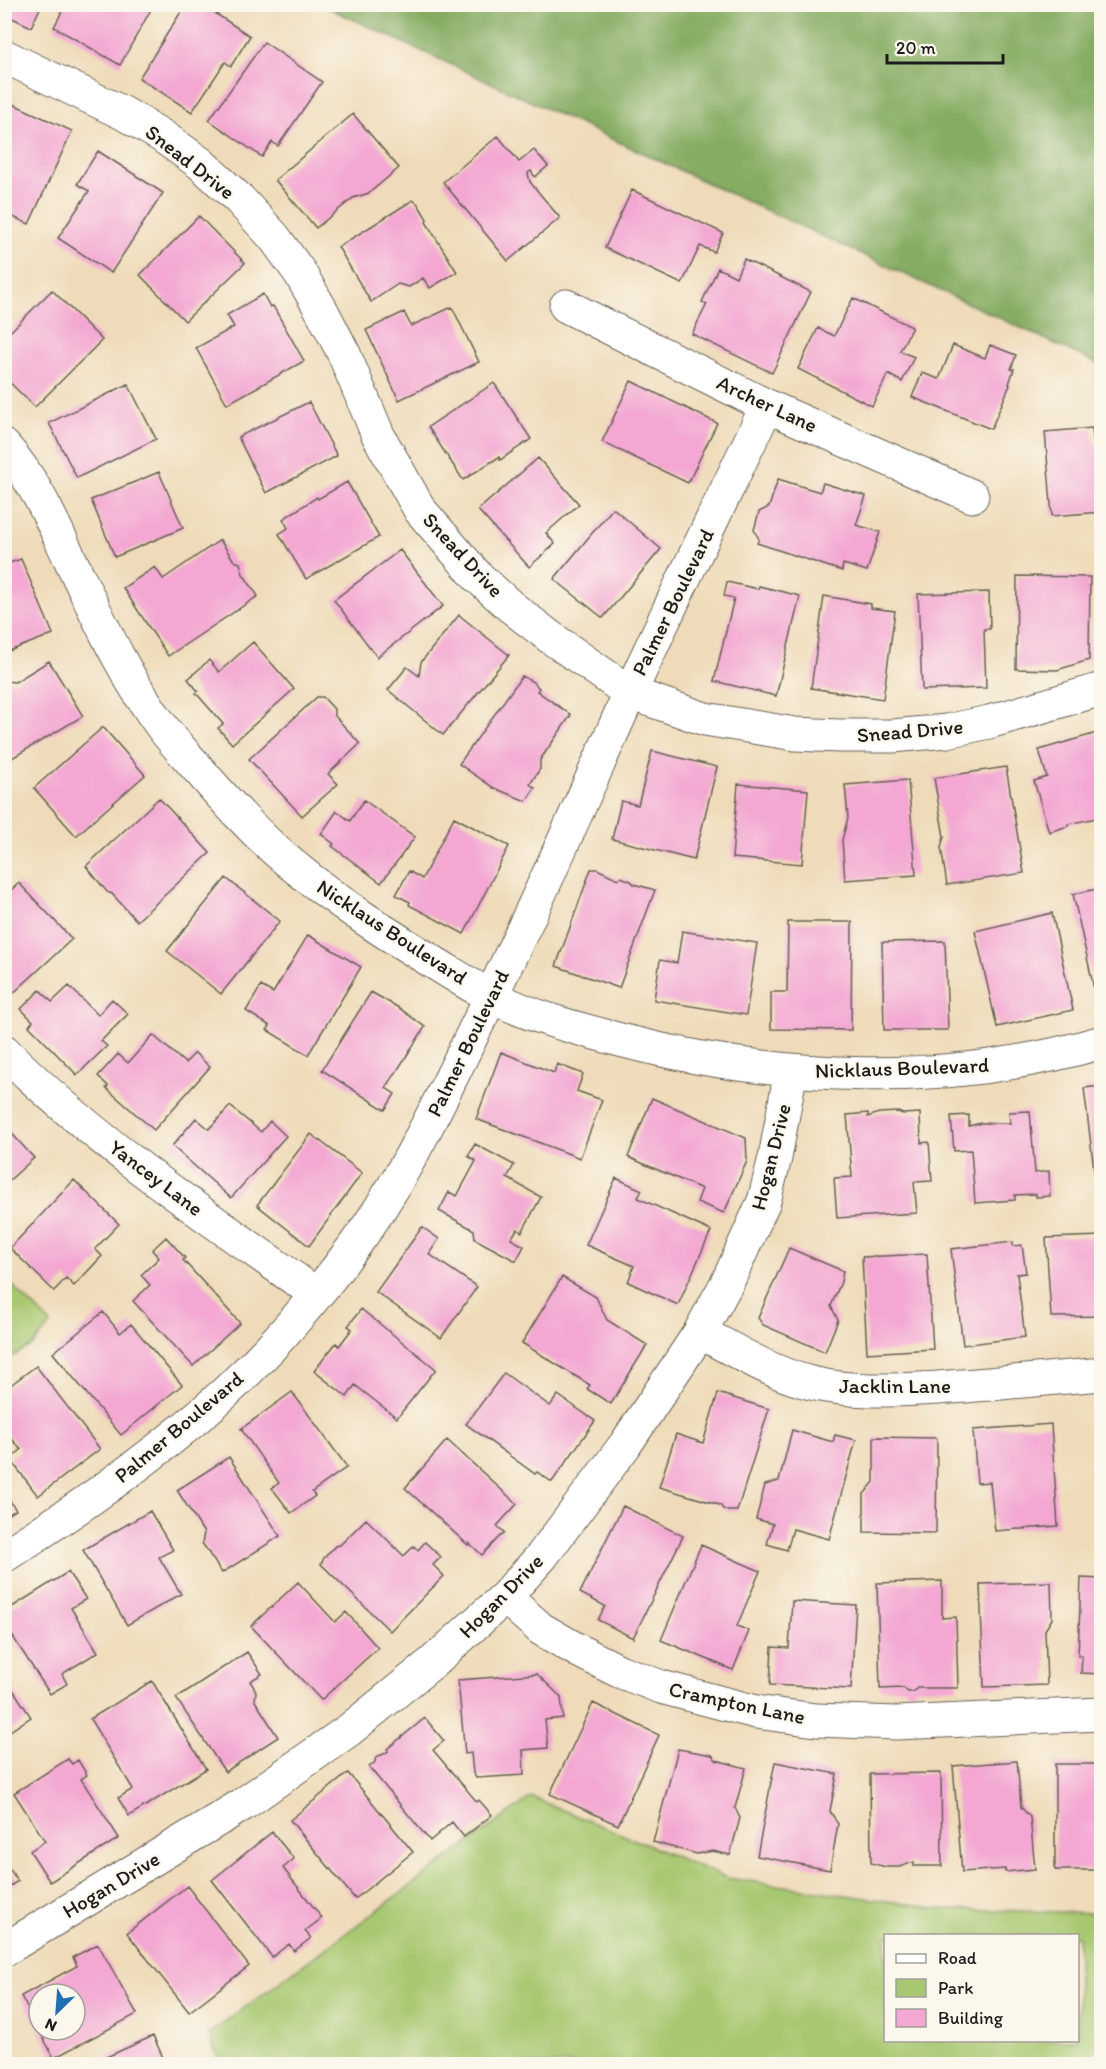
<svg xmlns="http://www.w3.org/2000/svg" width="1106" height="2069" viewBox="0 0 1106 2069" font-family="Itim,sans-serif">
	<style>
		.green { fill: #a7c870; stroke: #627246; stroke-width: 1.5; fill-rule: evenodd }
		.forest { fill: #85ac62; stroke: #50643f; stroke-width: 1.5 }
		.building { fill: #f3a7d2 }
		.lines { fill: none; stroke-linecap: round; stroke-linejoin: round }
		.street-casing { stroke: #665f53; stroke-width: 35 }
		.street { stroke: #fff; stroke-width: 33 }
		.labels { text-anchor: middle; stroke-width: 4.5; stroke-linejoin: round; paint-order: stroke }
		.street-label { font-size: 21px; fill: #1c1c1c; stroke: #fbf7ec }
	</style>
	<rect width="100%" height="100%" fill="#fbf7ec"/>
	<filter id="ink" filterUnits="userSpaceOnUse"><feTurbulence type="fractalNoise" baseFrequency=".0167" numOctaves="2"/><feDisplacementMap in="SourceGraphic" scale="12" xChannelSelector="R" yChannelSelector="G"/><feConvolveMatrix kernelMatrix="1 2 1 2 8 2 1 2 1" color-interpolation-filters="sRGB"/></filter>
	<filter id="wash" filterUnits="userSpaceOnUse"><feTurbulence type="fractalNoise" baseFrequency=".008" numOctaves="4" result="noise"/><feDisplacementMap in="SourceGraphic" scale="24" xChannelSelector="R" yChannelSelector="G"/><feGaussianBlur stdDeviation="1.35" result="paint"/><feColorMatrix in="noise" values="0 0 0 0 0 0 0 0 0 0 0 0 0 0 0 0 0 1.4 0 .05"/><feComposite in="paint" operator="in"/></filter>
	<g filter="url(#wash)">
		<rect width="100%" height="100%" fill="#efdbb9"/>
		<!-- green -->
		<path class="green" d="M5 1278 51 1324 33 1345 5 1361Z
			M531 1797 727 1878 943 1909 1101 1913V2064H220L209 2034ZM886 1936H1078V2040H886Z"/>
		<!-- forest -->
		<path class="forest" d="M322 5H1101V365Z"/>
		<g id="blocks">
			<!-- building -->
			<path class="building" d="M4 4H42L31 27 4 14Z
				M66 4H154L120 65 54 27Z
				M186 4H201L250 36 231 66 225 62 192 112 139 78Z
				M264 42 322 82 278 146 272 142 262 157 209 120Z
				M11 103 72 131 29 224 4 213V117Z
				M353 114 399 168 369 193 353 198 316 228 275 180Z
				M498 136 519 162 534 150 548 166 535 177 531 171 528 173 530 182 560 218 508 261 443 182Z
				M98 151 163 193 111 273 58 238 89 191 77 184Z
				M632 190 723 233 714 252 700 246 682 284 605 248Z
				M413 200 418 204 427 219 426 222 457 272 430 288 423 278 409 287 398 284 371 302 338 247Z
				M199 216 245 263 185 321 140 275Z
				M744 259 811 292 772 373 692 334 707 304 702 302 718 268 736 277Z
				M52 290 102 340 35 407 4 377V338Z
				M263 294 270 307 273 306 304 361 227 404 196 348 234 327 227 315Z
				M853 298 912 327 900 351 914 357 902 382 888 374 872 406 798 369 818 328 834 336Z
				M452 307 479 362 399 400 366 330 404 312 411 326Z
				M953 345 985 358 990 345 1016 355 1011 369H1014L1009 384 1010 385 991 429 912 397 922 373 939 379Z
				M631 381 717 423 688 483 602 442Z
				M494 383 531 439 500 460 499 457 463 480 428 427Z
				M128 384 156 439 77 478 49 423Z
				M309 402 337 456 266 493 238 437Z
				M1092 428 1094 445 1102 444V512L1052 516 1045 432Z
				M538 458 579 504 546 533 555 544 529 567 478 510Z
				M159 472 183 528 115 557 91 500Z
				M778 479 820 492 823 483 866 496 856 525 880 532 867 571 843 564 842 571 757 543 759 539 754 530 759 512 769 507Z
				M347 482 379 537 306 579 279 534 288 528 283 519 317 497 318 499Z
				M613 508 661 549 603 618 554 579Z
				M220 540 234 561 240 563 243 574 258 596 168 656 123 588 155 567 163 579Z
				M400 550 443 606 377 657 334 600Z
				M21 559 53 634 4 653V565Z
				M1017 576 1090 577 1089 660 1057 670 1016 669Z
				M727 582 758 589 759 586 800 596 776 696 714 681 734 598 724 596Z
				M989 592 990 629H984L986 688 922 690 918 594Z
				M824 596 871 604V608L895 611 883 699 811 688Z
				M459 615 509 655 443 735 388 690 407 667 419 676 421 662Z
				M253 642 294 689 232 744 218 728 223 724 196 693 198 691 188 679 209 660 219 672Z
				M49 661 83 716 7 761 4 757V681L15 682Z
				M522 676 533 682 539 688 537 691 571 715 540 760V769L530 784 535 788 526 801 494 788 459 764Z
				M317 697H323L334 709V715L360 744 328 774 338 784 302 816 249 759Z
				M103 727 145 775 76 836 34 788Z
				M1100 732 1102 817 1068 824V826L1049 832 1034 781 1047 777 1039 750Z
				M652 751 717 767 694 860 612 839 621 801 638 805Z
				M1006 767 1024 873 947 885 941 847 944 837 934 778Z
				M908 780 916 875 845 880 842 840 848 818 845 785Z
				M738 784 808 790 802 864 732 858Z
				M159 798 210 853 137 921 112 894 107 892 86 866Z
				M364 800 415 837 381 883 332 846 334 844 321 834 337 811 350 821Z
				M454 817 509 846 464 934 409 905 410 902 396 895 409 871 422 879Z
				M591 869H597L618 879 621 877 631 881 634 884 655 890 619 988 556 966Z
				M226 878 280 921 221 994 167 951Z
				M19 883 72 939 7 999 4 997V896Z
				M1102 888V997L1096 998 1073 894Z
				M1052 913 1073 1010 997 1027 975 931Z
				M788 922H852L851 1030 771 1029V992H787Z
				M682 931 757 943 746 1015 654 1000 660 960 677 963Z
				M308 935 361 967 308 1055 267 1030 270 1026 246 1011 261 986 273 993Z
				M945 941 948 1030H884L882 942Z
				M69 986 98 1015 112 999 128 1014 101 1041 107 1046 77 1075 29 1026 33 1021 21 1009 40 990 52 1002Z
				M371 992 399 1008 425 1027 386 1088 395 1094 385 1110 322 1070Z
				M153 1035 185 1063 195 1053 210 1067 154 1130 106 1088 108 1086 98 1076 118 1054 128 1063Z
				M501 1052 554 1073 557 1064 583 1074 577 1091 602 1100 580 1158 476 1119Z
				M1102 1086V1186H1096L1084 1088Z
				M652 1098 746 1138 747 1161 724 1213 697 1202 702 1189 628 1157Z
				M230 1106 261 1132 270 1121 286 1136 231 1198 172 1146 196 1118 209 1129Z
				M1030 1111 1035 1173 1049 1171 1050 1196 1036 1197V1194L1015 1195V1200L975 1203 971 1150 954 1151 951 1116 969 1115V1126L981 1123H1010L1009 1112Z
				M898 1112 903 1114 920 1113 921 1143 929 1142 932 1181 914 1182 917 1213 837 1218 834 1178 852 1177 847 1115 868 1113V1117L879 1113Z
				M4 1125 34 1158 4 1185Z
				M311 1134 362 1173 309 1246 257 1205Z
				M475 1144 514 1165 507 1178 541 1197 522 1232 517 1229 511 1239 524 1246 516 1261 475 1239 474 1230 439 1211 449 1192 457 1196 476 1161 468 1156Z
				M616 1178 642 1190 638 1198 711 1231 678 1305 628 1282 634 1266 586 1245Z
				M74 1180 119 1224 95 1249 102 1256 74 1286 66 1278 54 1291 10 1248Z
				M422 1227 439 1239 429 1254 477 1287 441 1338 376 1292Z
				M1102 1236V1316L1051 1317 1046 1238Z
				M166 1237 185 1258 183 1260 240 1323 193 1366 133 1301 150 1285 141 1275 159 1258 152 1250Z
				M1013 1242V1246L1022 1245 1026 1273 1017 1274 1025 1337 963 1345 951 1249Z
				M789 1248 843 1271 841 1282 831 1306 838 1320 825 1352 763 1325 758 1318Z
				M927 1254 933 1349 867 1353 862 1257Z
				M562 1277 596 1297 607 1320 647 1345 611 1404 587 1389 590 1385 522 1343Z
				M361 1309 436 1369 397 1418 355 1385 347 1397 314 1371 336 1343 339 1346 352 1329 348 1326Z
				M103 1312 120 1333 131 1324 182 1385 121 1435 53 1353Z
				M36 1366 100 1449 38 1496 10 1459 21 1450 4 1429V1390Z
				M504 1373 550 1406 558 1395 595 1421 552 1482 537 1472 535 1474 466 1424Z
				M292 1392 347 1467 312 1492 315 1496 291 1513 272 1488 279 1483 241 1429Z
				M718 1393 769 1409 737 1511H728L723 1509 720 1505 659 1487 676 1434 703 1443Z
				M1051 1424 1058 1526 995 1531 990 1482 977 1483 973 1430Z
				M792 1430 833 1442 835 1435 856 1440 829 1539 793 1529 787 1550 767 1544 773 1524 756 1519 765 1485 779 1481Z
				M874 1437 937 1438 936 1533 864 1532V1494L874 1482Z
				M447 1440 517 1504 497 1526 504 1532 482 1555 469 1543 468 1545 405 1488Z
				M229 1457 280 1536 222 1573 202 1543 204 1533 177 1490Z
				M4 1492 16 1510 4 1517Z
				M623 1506 683 1536 633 1638 598 1620 605 1606 580 1593Z
				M150 1511 173 1550 159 1557 181 1594 127 1625 83 1550Z
				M366 1519 404 1556 414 1546 418 1550 425 1542 441 1557 433 1565 444 1576 390 1631 321 1564 324 1558 335 1546 340 1545Z
				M701 1545 760 1571 737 1626 749 1631 733 1670 661 1640Z
				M68 1572 86 1599 71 1608 98 1652 62 1674 67 1684 50 1694 4 1623V1612Z
				M1081 1578 1102 1579V1674L1081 1673 1082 1656H1078Z
				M942 1581V1618L956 1617 958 1688H917L913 1692H908L904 1688 880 1689 877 1583Z
				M298 1582 335 1622 346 1612 378 1648 321 1700 251 1626Z
				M1051 1582 1052 1619 1045 1630 1047 1685 984 1687 980 1584Z
				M792 1601 856 1605 851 1689 770 1685 772 1647 789 1648Z
				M247 1652 262 1674 250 1681 256 1691 255 1701 278 1737 225 1772 176 1698Z
				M537 1674 561 1697 563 1718 545 1720 548 1748 523 1750 524 1775 476 1778 473 1773 471 1753 465 1754 458 1680Z
				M4 1676 31 1717 4 1735Z
				M152 1681 206 1769 129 1816 118 1798 133 1789 90 1719Z
				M593 1703 659 1735 618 1825 550 1794Z
				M425 1718 444 1741 433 1750 477 1802 479 1800 492 1815 464 1837 452 1822 430 1841 369 1767 375 1762 376 1757 386 1753 388 1751 387 1749Z
				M678 1749 712 1755 716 1760 746 1768 735 1808 740 1818 730 1855 713 1851 697 1854 653 1842Z
				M68 1759 72 1764 78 1760 87 1775 81 1779 119 1838 50 1882 30 1851 45 1841 14 1793Z
				M1017 1761 1021 1807 1030 1817 1035 1869 1005 1872V1869L962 1872 953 1766Z
				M775 1762 837 1774 830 1811 838 1824 830 1870 757 1856Z
				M1055 1764H1102V1870H1055Z
				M348 1773 413 1852 355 1899 290 1820Z
				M941 1773 942 1866H914V1862L899 1867H886L871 1863 870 1774Z
				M272 1832 294 1859 283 1868 322 1918 305 1931 311 1938 294 1951 289 1944 272 1957 212 1880Z
				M4 1861 18 1881 4 1890Z
				M187 1886 249 1966 189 2012 127 1933Z
				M98 1944 137 2014 54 2058 39 2030H75V1994H39V2030L21 1996 77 1966 73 1957Z
				M153 2036 166 2064H91Z"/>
		</g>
	</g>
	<g filter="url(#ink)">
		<use href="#blocks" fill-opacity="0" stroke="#665f53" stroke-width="1.5"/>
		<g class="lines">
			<!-- street casing -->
			<g class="street-casing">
				<path id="street" d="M4 56 123 113 162 136 200 163 239 199 274 237 300 273 323 313 344 354 378 435 420 510 477 576 510 606 550 637 630 693 705 719 795 734 839 736H893L947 731 989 722 1102 689
					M566 306 767 406 972 496
					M4 446C34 479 51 519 70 559 98 617 124 676 163 728 174 743 187 756 199 770 223 798 248 825 275 850 323 893 379 929 433 962 453 974 472 987 493 997 534 1018 579 1029 624 1041 780 1081 946 1088 1102 1042
					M4 1051C97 1144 209 1218 316 1294
					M700 1332C736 1351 771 1373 811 1383 853 1393 896 1390 938 1388 993 1384 1047 1379 1102 1374
					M4 1556C82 1507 158 1454 226 1392 272 1349 315 1299 352 1249 393 1194 421 1139 451 1078 473 1033 495 989 516 944 556 861 592 777 630 693 674 597 721 502 767 406
					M505 1597 541 1629 579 1651 619 1671 661 1687 756 1712 816 1720 896 1723 1102 1714
					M4 1950 242 1805 349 1730 433 1662 505 1597 542 1556 625 1445 700 1332 728 1281 764 1201 775 1158 791 1070"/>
			</g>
			<!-- street -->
			<use href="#street" class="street"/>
		</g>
	</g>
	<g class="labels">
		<!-- street labels -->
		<g class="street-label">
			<text transform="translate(190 162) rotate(38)" y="7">Snead Drive</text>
			<text transform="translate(767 404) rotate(25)" y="7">Archer Lane</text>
			<text transform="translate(463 555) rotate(47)" y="7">Snead Drive</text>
			<text transform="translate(673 602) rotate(-64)" y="7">Palmer Boulevard</text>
			<text transform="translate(910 731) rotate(-5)" y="7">Snead Drive</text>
			<text transform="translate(392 932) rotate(33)" y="7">Nicklaus Boulevard</text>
			<text transform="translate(468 1043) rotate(-64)" y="7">Palmer Boulevard</text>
			<text transform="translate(902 1068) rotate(-2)" y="7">Nicklaus Boulevard</text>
			<text transform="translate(771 1157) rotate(-76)" y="7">Hogan Drive</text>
			<text transform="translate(156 1178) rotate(37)" y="7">Yancey Lane</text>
			<text x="895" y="1393">Jacklin Lane</text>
			<text transform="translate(179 1427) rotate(-40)" y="7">Palmer Boulevard</text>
			<text transform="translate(501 1596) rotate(-45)" y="7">Hogan Drive</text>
			<text transform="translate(737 1703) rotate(12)" y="7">Crampton Lane</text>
			<text transform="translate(111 1885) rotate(-31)" y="7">Hogan Drive</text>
		</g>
	</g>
	<!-- margin -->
	<rect width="1106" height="2069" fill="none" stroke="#fbf7ec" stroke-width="24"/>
	<!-- legend -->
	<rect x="884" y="1934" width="195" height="108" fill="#fbf7ec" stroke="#a29f99" stroke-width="1.5"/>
	<rect x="896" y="1954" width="30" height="9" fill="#ffffff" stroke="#a29f99" stroke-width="1.5"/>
	<text x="938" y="1964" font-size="18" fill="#1c1c1c">Road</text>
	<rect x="896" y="1979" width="30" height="18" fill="#a7c870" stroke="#a29f99" stroke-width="1.5"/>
	<text x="938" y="1994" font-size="18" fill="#1c1c1c">Park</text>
	<rect x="896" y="2009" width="30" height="18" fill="#f3a7d2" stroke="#a29f99" stroke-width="1.5"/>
	<text x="938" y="2024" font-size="18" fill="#1c1c1c">Building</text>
	<!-- north arrow -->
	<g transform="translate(57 2012) rotate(205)"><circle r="28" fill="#fbf7ec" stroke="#a29f99" stroke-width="1.5"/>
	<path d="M0-4.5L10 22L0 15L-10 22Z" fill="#1f6fb2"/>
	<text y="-9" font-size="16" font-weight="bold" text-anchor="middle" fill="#1c1c1c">N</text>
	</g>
	<!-- scale -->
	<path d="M887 54v9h116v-9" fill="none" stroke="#1c1c1c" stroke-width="3"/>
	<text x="896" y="54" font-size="18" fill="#1c1c1c" stroke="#fbf7ec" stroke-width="4.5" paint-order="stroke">20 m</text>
</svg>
